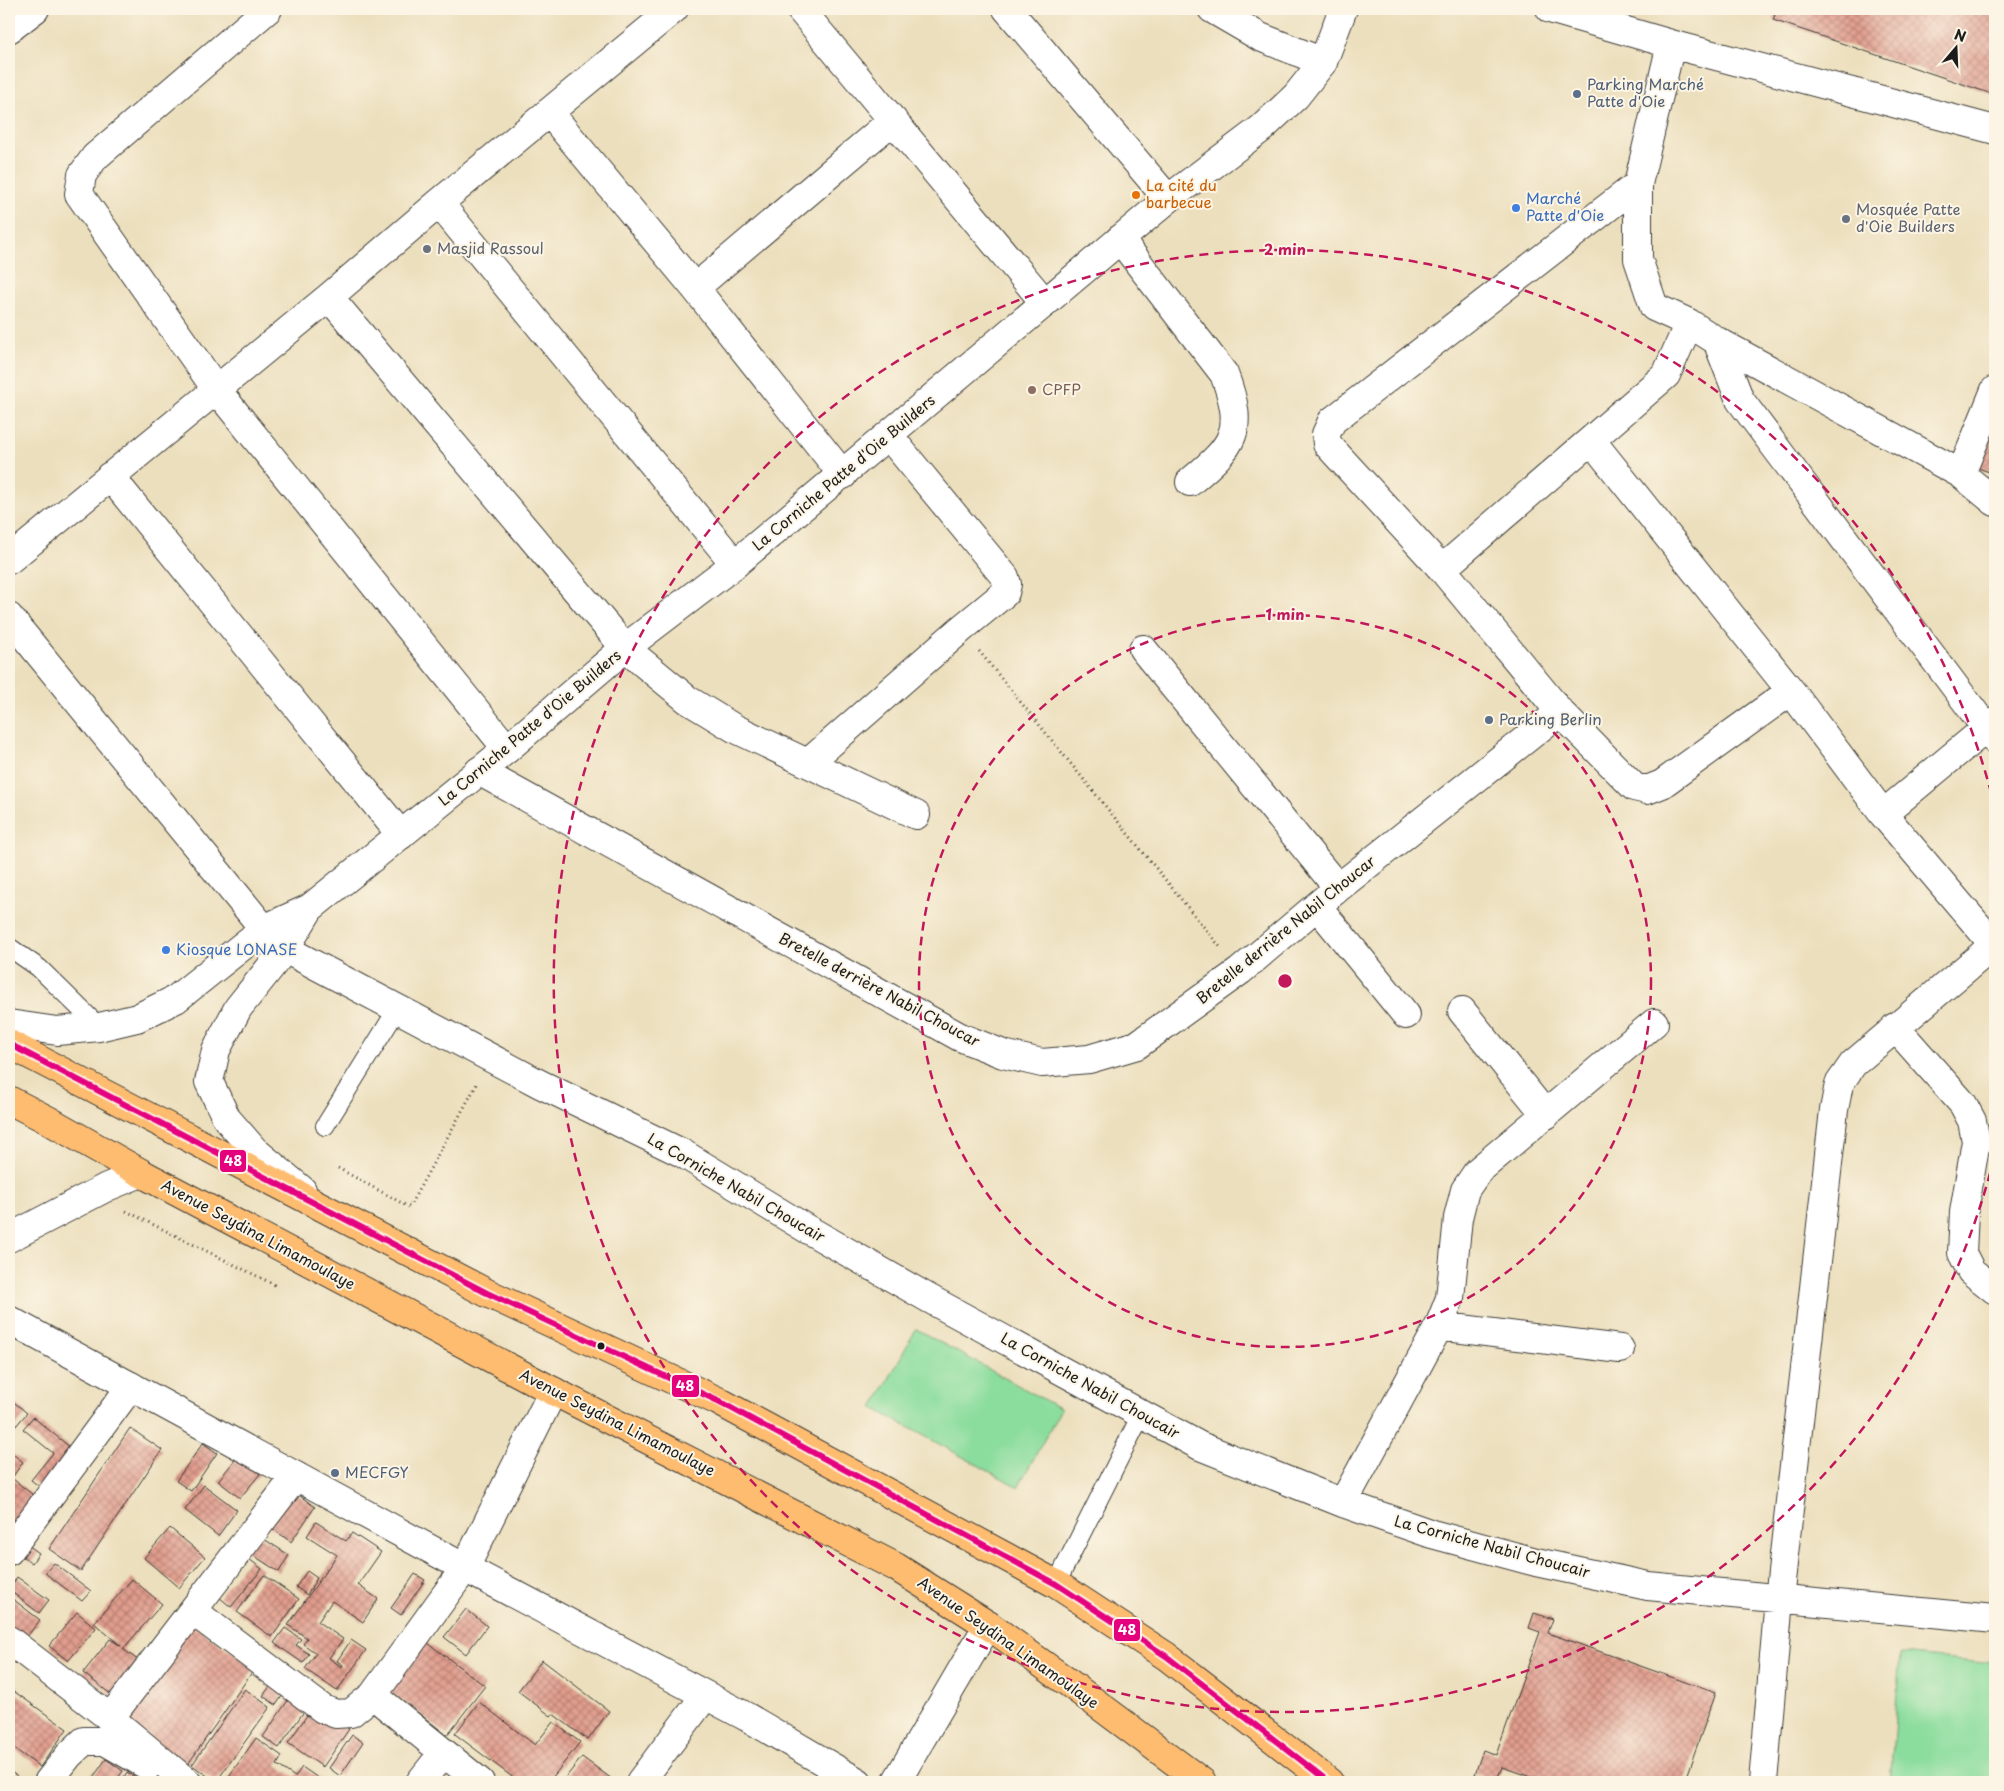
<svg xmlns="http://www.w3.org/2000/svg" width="2004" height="1791" viewBox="0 0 2004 1791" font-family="'Playpen Sans',sans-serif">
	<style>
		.grass { fill: #8bdd9d; stroke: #547c5c }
		.building { fill: url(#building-cross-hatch) }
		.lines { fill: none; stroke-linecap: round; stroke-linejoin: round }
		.service-casing { stroke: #3b3934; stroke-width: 20 }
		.minor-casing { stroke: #3b3934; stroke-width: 30 }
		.tertiary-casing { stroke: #3b3934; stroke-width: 30 }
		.trunk-casing { stroke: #3b3934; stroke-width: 30 }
		.path { stroke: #3b3934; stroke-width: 3; stroke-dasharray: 1 4; stroke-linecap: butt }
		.service { stroke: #fff; stroke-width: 18 }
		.minor { stroke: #fff; stroke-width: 28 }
		.tertiary { stroke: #fff; stroke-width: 28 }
		.trunk { stroke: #febc70; stroke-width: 28 }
		.bus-1-casing { stroke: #fcf5e5; stroke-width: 10 }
		.bus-1 { stroke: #e5007d; stroke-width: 6 }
		.ring { fill: none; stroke: #c2185b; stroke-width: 2.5; stroke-dasharray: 9 6 }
		.service-dot { fill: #5c6f8a; stroke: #fcf5e5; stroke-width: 2 }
		.food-dot { fill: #e8710a; stroke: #fcf5e5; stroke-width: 2 }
		.shop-dot { fill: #3f7fe0; stroke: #fcf5e5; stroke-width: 2 }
		.worship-dot { fill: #6b7280; stroke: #fcf5e5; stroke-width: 2 }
		.education-dot { fill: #8d6e63; stroke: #fcf5e5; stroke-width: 2 }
		.bus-dot { fill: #1c1c1c; stroke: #fcf5e5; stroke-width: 2 }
		.labels { text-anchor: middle; stroke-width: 4; stroke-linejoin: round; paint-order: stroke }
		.service-label { font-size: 15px; fill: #4e5e75; stroke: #fcf5e5; text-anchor: start }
		.food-label { font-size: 15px; fill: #c56008; stroke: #fcf5e5; text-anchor: start }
		.shop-label { font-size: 15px; fill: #366cbe; stroke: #fcf5e5; text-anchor: start }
		.worship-label { font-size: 15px; fill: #5b616d; stroke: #fcf5e5; text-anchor: start }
		.education-label { font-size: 15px; fill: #785e54; stroke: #fcf5e5; text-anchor: start }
		.street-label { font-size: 15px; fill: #1c1c1c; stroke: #fcf5e5 }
		.centre { fill: #c2185b; stroke: #fcf5e5; stroke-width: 2.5 }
		.ring-label { font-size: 15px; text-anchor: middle; font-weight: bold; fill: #c2185b; stroke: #fcf5e5; stroke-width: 4; stroke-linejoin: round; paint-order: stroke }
		.line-badge { stroke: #fcf5e5; stroke-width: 2 }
		.badge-label { font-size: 14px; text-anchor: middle; font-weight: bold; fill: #fff }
	</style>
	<defs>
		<pattern id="building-cross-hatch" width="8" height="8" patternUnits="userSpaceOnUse" patternTransform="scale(1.25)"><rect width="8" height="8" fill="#e19d8d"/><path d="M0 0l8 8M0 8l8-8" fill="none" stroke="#b67f72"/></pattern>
	</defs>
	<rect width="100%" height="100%" fill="#fcf5e5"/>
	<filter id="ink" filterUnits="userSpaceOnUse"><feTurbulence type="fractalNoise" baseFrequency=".02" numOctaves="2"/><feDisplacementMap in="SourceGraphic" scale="10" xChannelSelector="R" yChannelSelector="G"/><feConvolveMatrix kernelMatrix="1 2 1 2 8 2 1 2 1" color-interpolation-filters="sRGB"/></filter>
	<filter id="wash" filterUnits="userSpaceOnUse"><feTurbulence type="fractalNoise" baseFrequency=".0096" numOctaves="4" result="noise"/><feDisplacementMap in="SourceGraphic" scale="20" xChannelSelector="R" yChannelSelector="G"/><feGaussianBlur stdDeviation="1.12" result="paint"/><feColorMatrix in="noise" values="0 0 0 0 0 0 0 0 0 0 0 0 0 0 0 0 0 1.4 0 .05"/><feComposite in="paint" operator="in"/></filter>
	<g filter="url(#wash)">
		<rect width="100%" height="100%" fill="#ecdfbd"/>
		<!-- grass -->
		<path class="grass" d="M916 1329 1061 1409 1018 1487 873 1408Z
			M1900 1654 1995 1663V1782H1890Z"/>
		<g id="blocks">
			<!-- building -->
			<path class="building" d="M1777 9H1995V95L1773 20Z
				M1995 420V474L1972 466Z
				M9 1398 27 1413 9 1434Z
				M33 1417 77 1453 45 1491 31 1480 53 1453 23 1429Z
				M130 1428 162 1450 81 1571 49 1549Z
				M203 1443 217 1453 191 1491 176 1481Z
				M9 1451 23 1462 9 1482Z
				M238 1456 260 1474 240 1498 218 1481Z
				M13 1479 38 1499 18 1525 9 1517V1485Z
				M204 1485 237 1510 218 1536 185 1510Z
				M292 1490 315 1507 291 1542 268 1525Z
				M316 1522 346 1541 352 1533 381 1552 358 1585 378 1599 363 1622 332 1601 318 1622 343 1639 329 1658 342 1667 343 1665 337 1661 351 1640 366 1650 337 1691 305 1669 316 1653 303 1644 307 1638 288 1625 337 1555 307 1536Z
				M170 1528 205 1557 179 1588 144 1558Z
				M256 1534 289 1555 279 1572 245 1550Z
				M24 1542 39 1553 32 1563 16 1552Z
				M249 1559 262 1569 231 1607 219 1597Z
				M54 1563 91 1591 82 1601 45 1573Z
				M307 1571 317 1578 307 1595 296 1587Z
				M415 1574 425 1580 401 1615 391 1608Z
				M264 1575 299 1599 272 1637 237 1612Z
				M17 1577 49 1600 39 1613 9 1590Z
				M132 1579 162 1604 123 1649 139 1661 112 1695 83 1673 110 1639 121 1646 94 1623Z
				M9 1596 40 1620 25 1639 9 1626Z
				M466 1609 487 1626 466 1654 444 1637Z
				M77 1612 96 1628 68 1661 49 1646Z
				M1534 1613 1553 1619 1548 1633 1716 1693 1684 1782H1545L1502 1767 1496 1782 1475 1774 1483 1750 1496 1755 1540 1632 1529 1628Z
				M188 1622 255 1668 188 1764 122 1718Z
				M285 1628 301 1639 296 1645 309 1654 303 1663 274 1643Z
				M420 1637 485 1686 447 1735 383 1686Z
				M542 1660 609 1711 588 1740 553 1714 551 1716 518 1691Z
				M276 1678 289 1686 276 1705 263 1696Z
				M245 1689 270 1707 216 1782 192 1765Z
				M12 1690 67 1729 40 1767 9 1745V1695Z
				M293 1693 309 1704 279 1748 263 1737Z
				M479 1702 535 1745 553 1722 580 1742 549 1782H519L455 1734Z
				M314 1705 349 1729 323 1767 288 1743Z
				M352 1735 363 1742 340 1776 329 1768Z
				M256 1738 282 1756 277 1765 295 1777 302 1767 324 1782H225Z
				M582 1757 616 1782H562Z
				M106 1759 123 1771 115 1782H90Z
				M9 1770 24 1782H9Z
				M127 1772 141 1782H121Z"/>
		</g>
	</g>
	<g filter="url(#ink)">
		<use href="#blocks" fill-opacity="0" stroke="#3b3934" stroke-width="1"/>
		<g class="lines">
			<!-- service casing -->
			<g class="service-casing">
				<path id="service" d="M9 947 39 968 99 1027
					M325 1126 398 1008
					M1056 1584 1141 1415"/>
			</g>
			<!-- minor casing -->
			<g class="minor-casing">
				<path id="minor" d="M268 9 95 157 82 175 79 194 216 389 507 749
					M800 9 1045 303
					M1007 9 1168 199
					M1212 9 1260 37 1323 62
					M1550 9 1671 44 1995 130
					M9 29 35 9
					M1671 44 1638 184V259L1654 307 1689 323 1717 341 1961 474 1995 502
					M549 112 695 288 843 475
					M1638 184 1332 421 1326 434 1327 444 1442 569 1560 712 1634 787 1647 790 1662 784 1791 691
					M439 203 735 564
					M1120 239 1224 374C1246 432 1234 445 1190 482
					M695 288 893 120
					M329 297 625 648 688 700 734 728 916 815
					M1717 341 1740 400 1995 740
					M1591 440 1791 691 1883 814 1994 945
					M1961 474 1995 390
					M110 476 401 835
					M9 560 329 297 439 203 674 9
					M1442 569 1666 375 1689 323
					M9 617 264 929 285 949 540 1084 682 1153 807 1229 928 1298 1200 1446 1343 1503 1432 1534 1536 1562 1648 1586 1995 1619
					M1143 649 1338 888
					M808 763 961 629 1005 593 1007 584 1005 577 889 436
					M479 771 960 1037 1003 1054 1042 1063 1089 1059 1137 1045 1240 971 1338 888 1560 712
					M1883 814 1995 721
					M1317 906 1406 1015
					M1462 1011 1546 1115
					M1895 1027 1963 1104 1972 1121 1976 1141 1964 1212 1962 1253 1971 1271 1995 1290
					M1439 1326 1620 1349
					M1343 1503 1439 1326 1450 1298 1458 1218 1465 1190 1478 1171 1654 1023
					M9 1551 131 1386
					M193 1611 323 1709 336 1714 351 1713 373 1695 465 1568 553 1391
					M9 1640 110 1718 187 1782
					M373 1695 480 1782
					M110 1718 296 1476
					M48 1782 69 1755 84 1741H105L148 1766
					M420 1782 443 1753
					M640 1782 705 1696
					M896 1782 988 1625
					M1763 1782 1779 1599 1834 1110 1839 1084 1853 1064 1995 944"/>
			</g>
			<!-- tertiary casing -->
			<g class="tertiary-casing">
				<path id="tertiary" d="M9 1024 57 1031 99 1027 137 1018 176 999 264 929 310 908 507 749 625 648 735 564 1168 199 1262 128 1296 96 1323 62 1343 9
					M302 1190 254 1150 227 1119 209 1082 216 1050 238 1008 285 949 310 908
					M9 1238 107 1187 141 1173
					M9 1320 465 1568 747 1717 858 1782"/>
			</g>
			<!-- trunk casing -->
			<g class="trunk-casing">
				<path id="trunk" d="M9 1044 487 1293 718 1401 1056 1584 1166 1656 1329 1782
					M9 1100 48 1120 141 1173 553 1391 896 1567 988 1625 1069 1683 1202 1782"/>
			</g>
			<!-- path -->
			<path class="path" d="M979 651 1221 948
				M338 1168 409 1207 477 1084
				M126 1211 275 1285"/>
			<!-- service -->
			<use href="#service" class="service"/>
			<!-- minor -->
			<use href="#minor" class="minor"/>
			<!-- tertiary -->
			<use href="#tertiary" class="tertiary"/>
			<!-- trunk -->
			<use href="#trunk" class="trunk"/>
			<!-- bus-1 casing -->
			<g class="bus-1-casing">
				<path id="bus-1" d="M9 1044 487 1293 718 1401 1056 1584 1166 1656 1329 1782"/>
			</g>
			<!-- bus-1 -->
			<use href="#bus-1" class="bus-1"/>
		</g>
	</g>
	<!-- distance rings -->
	<g class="ring">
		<circle cx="1285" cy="981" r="366"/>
		<path d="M1994 1158A731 731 0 1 1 1994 804"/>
	</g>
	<!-- markers -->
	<g class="service-dot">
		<circle cx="1577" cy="94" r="5"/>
		<circle cx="1489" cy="720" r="5"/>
		<circle cx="335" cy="1473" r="5"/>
	</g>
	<circle class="food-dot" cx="1136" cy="195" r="5"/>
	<g class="shop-dot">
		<circle cx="1516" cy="208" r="5"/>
		<circle cx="166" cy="950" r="5"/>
	</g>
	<g class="worship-dot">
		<circle cx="1846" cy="219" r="5"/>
		<circle cx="427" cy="249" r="5"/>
	</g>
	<circle class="education-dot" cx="1032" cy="390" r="5"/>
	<circle class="bus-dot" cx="601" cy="1346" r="4.5"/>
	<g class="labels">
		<!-- service labels -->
		<g class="service-label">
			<text x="1587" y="90">Parking Marché<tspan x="1587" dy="17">Patte d'Oie</tspan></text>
			<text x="1499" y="725">Parking Berlin</text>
			<text x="345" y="1478">MECFGY</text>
		</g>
		<!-- food labels -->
		<g class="food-label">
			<text x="1146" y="191">La cité du<tspan x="1146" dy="17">barbecue</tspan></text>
		</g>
		<!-- shop labels -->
		<g class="shop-label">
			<text x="1526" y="204">Marché<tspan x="1526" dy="17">Patte d'Oie</tspan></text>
			<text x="176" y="955">Kiosque LONASE</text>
		</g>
		<!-- worship labels -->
		<g class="worship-label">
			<text x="1856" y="215">Mosquée Patte<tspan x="1856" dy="17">d'Oie Builders</tspan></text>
			<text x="437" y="254">Masjid Rassoul</text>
		</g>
		<!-- education labels -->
		<g class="education-label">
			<text x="1042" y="395">CPFP</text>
		</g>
		<!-- street labels -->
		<g class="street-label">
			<text transform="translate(844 473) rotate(-40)" y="5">La Corniche Patte d'Oie Builders</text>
			<text transform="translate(530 728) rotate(-40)" y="5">La Corniche Patte d'Oie Builders</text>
			<text transform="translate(1286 930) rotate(-39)" y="5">Bretelle derrière Nabil Choucar</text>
			<text transform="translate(879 990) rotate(28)" y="5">Bretelle derrière Nabil Choucar</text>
			<text transform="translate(736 1188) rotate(30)" y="5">La Corniche Nabil Choucair</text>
			<text transform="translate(258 1235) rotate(28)" y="5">Avenue Seydina Limamoulaye</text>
			<text transform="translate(1090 1386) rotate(29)" y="5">La Corniche Nabil Choucair</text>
			<text transform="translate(617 1423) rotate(27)" y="5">Avenue Seydina Limamoulaye</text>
			<text transform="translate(1492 1547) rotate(15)" y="5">La Corniche Nabil Choucair</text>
			<text transform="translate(1008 1643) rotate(35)" y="5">Avenue Seydina Limamoulaye</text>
		</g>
	</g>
	<circle cx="1285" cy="981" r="8" class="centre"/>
	<g class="ring-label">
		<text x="1285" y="255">2 min</text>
		<text x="1285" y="620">1 min</text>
	</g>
	<g class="line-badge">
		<rect x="219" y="1149" width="28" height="24" rx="5" fill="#e5007d"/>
		<rect x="671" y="1374" width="29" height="24" rx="5" fill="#e5007d"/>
		<rect x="1113" y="1618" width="28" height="24" rx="5" fill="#e5007d"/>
	</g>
	<g class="badge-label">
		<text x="233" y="1166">48</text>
		<text x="685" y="1391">48</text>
		<text x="1127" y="1635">48</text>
	</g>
	<!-- margin -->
	<rect width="2004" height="1791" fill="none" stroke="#fcf5e5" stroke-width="30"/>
	<!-- north arrow -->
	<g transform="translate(1956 48) rotate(19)" stroke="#fcf5e5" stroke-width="4" paint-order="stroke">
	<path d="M0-4L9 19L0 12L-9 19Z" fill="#1c1c1c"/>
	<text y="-8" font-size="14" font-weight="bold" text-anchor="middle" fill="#1c1c1c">N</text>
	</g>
</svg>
